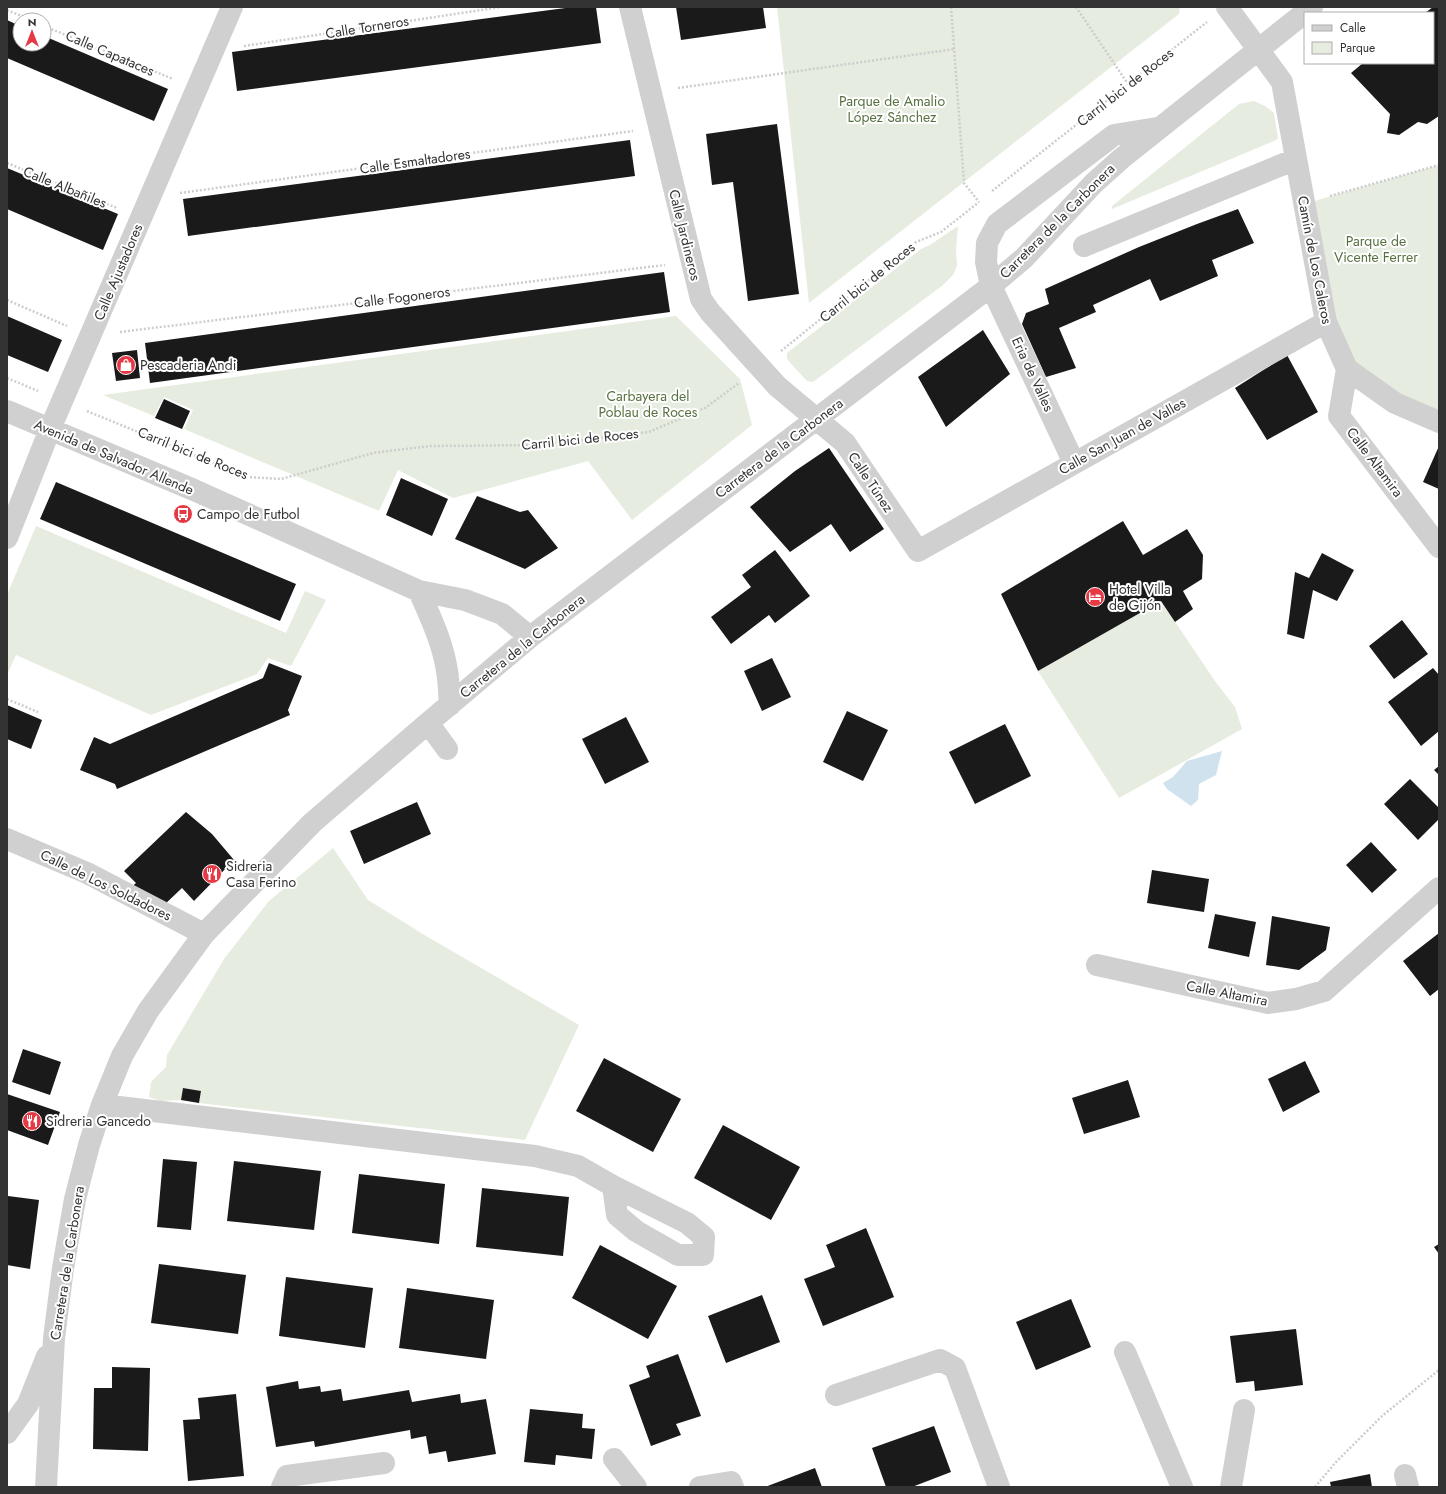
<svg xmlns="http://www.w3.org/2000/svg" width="1446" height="1494" viewBox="0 0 1446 1494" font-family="Jost,sans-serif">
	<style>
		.green { fill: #e6ecdf }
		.water { fill: #cfe2ee }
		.building { fill: #1a1a1a }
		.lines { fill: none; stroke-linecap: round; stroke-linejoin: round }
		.path { stroke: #cdcdcd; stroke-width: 2.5; stroke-dasharray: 2 2; stroke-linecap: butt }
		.minor { stroke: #d0d0d0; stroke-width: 22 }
		.labels { text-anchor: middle; stroke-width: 4; stroke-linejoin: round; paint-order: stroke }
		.street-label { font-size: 14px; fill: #333; stroke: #fff }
		.park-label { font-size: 14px; fill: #56703f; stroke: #fff }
		.poi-label { font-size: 14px; fill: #333; stroke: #fff; text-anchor: start }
	</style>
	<rect width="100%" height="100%" fill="#fff"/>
	<!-- green -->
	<path class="green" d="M777 7H1180L1179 14 809 303Z
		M1254 101 1265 106 1274 113 1278 138 1276 140 1112 209V206L1239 104Z
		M1439 165V422L1347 369 1304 204Z
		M958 226 956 250 957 266 953 275 943 285 813 382 807 381 794 367 787 359V353L921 249 930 245Z
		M676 316 740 379 752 425 632 520 588 461 453 498 398 470 379 511 184 429 193 410 164 397 154 416 103 395Z
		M36 526 286 633 305 591 326 600 291 666 268 658 257 674 151 715 16 655 7 675V595Z
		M1161 601 1215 681 1235 707 1242 729 1119 798 1038 671Z
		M333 848 368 900 426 936 579 1025 525 1140 199 1103 201 1091 183 1088 181 1100 160 1101 149 1097 151 1082 166 1067 167 1055 224 959 269 901Z"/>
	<!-- water -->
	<path class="water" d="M1222 751 1216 775 1199 784 1198 800 1191 806 1167 789 1163 783 1173 777 1187 761Z"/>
	<!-- building -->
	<path class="building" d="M573 7H596L601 43 237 91 232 52Z
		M676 7H763L766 28 681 40Z
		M1433 7H1439V116L1427 124 1418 122 1399 135 1387 133 1390 114 1351 73 1363 63H1433V13H1425Z
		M7 20 20 26V44H44V36L168 89 154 121 7 58Z
		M777 124 799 294 748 301 733 182 712 185 706 134Z
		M630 140 635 176 188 236 183 199Z
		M7 168 118 214 103 250 7 209Z
		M1238 209 1254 243 1212 260 1218 276 1160 301 1150 279 1093 305 1096 312 1059 328 1076 368 1046 377 1022 324 1026 313 1049 304 1045 289 1139 247 1197 224Z
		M664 272 670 312 150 383 145 343Z
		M7 316 62 340 48 372 7 355Z
		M983 330 1010 374 946 427 918 377Z
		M137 350 140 378 116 381 112 353Z
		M1287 355 1318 412 1267 440 1235 388Z
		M164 399 190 411 182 429 155 418Z
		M1439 446V489L1423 482Z
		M829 448 884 529 850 552 831 524 790 552 750 507 795 471Z
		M401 478 448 499 432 536 386 515Z
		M56 482 296 584 280 621 40 519Z
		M477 496 520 512 528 510 558 548 525 569 455 539Z
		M1123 521 1143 555 1187 529 1203 555 1202 579 1183 591 1193 609 1175 622 1161 601 1038 671 1001 594Z
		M775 550 810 596 775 623 769 615 731 644 711 617 751 587 742 575Z
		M1322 553 1354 570 1337 601 1313 590 1304 639 1287 634 1295 572 1309 578Z
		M1402 620 1428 654 1394 679 1369 646Z
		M772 658 791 697 762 711 744 671Z
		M269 663 302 676 288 710 290 715 117 789 115 784 80 770 94 737 110 744 126 737 263 678Z
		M1433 668 1439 675V731L1421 746 1388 702Z
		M7 705 42 720 31 749 7 739Z
		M847 711 888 730 863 781 823 762Z
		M626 717 649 762 605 784 582 739Z
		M1005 724 1031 776 975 804 949 752Z
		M1439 766V775L1434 770Z
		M1410 779 1439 808V819L1418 840 1384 804Z
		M417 802 431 834 364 864 350 831Z
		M186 812 212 834 234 860 194 901 182 888 163 906 129 889 136 883 124 871Z
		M1371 842 1397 870 1372 893 1346 865Z
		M1152 870 1209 879 1204 912 1147 903Z
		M1215 914 1256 922 1249 957 1208 948Z
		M1272 916 1330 927 1326 950 1299 970 1266 965Z
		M1439 933V989L1430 996 1403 961Z
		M23 1049 61 1062 50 1095 12 1082Z
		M604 1058 681 1099 653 1152 576 1111Z
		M1305 1061 1320 1092 1283 1112 1268 1079Z
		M1128 1080 1140 1117 1084 1134 1072 1098Z
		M183 1088 201 1091 199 1103 181 1100Z
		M7 1094 60 1112 48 1145 7 1130Z
		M723 1125 800 1167 771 1220 694 1178Z
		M163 1159 197 1162 191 1230 157 1227Z
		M234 1161 321 1171 314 1230 227 1221Z
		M359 1174 445 1184 439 1244 352 1233Z
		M482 1188 569 1197 563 1256 476 1247Z
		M8 1196 39 1200 30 1269 7 1265Z
		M866 1228 894 1297 823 1326 804 1279 835 1267 826 1245Z
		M1439 1244V1254L1434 1247Z
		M600 1245 677 1286 648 1339 572 1298Z
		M159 1264 246 1275 238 1334 151 1323Z
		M286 1277 373 1288 365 1348 279 1336Z
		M407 1288 494 1300 486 1359 399 1348Z
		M762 1295 780 1342 726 1363 708 1316Z
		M1071 1299 1091 1347 1036 1370 1016 1322Z
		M1296 1329 1303 1385 1255 1391 1254 1381 1236 1383 1230 1336Z
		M678 1354 701 1416 676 1424 681 1435 651 1446 629 1385 650 1377 646 1366Z
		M112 1367 150 1368 148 1451 93 1449 94 1388H112Z
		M298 1381 299 1389 320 1386 321 1392 341 1389 343 1401 409 1390 412 1402 460 1394 461 1403 486 1399 496 1454 448 1462 446 1451 429 1454 426 1436 411 1439 410 1430 315 1447 314 1441 276 1447 266 1387Z
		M236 1394 244 1476 188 1481 183 1420 200 1419 198 1398Z
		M530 1409 583 1414 582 1428 595 1429 592 1459 556 1455 555 1465 524 1462Z
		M934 1426 951 1472 912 1487H886L872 1448Z
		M815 1468 822 1487H765Z
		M1370 1474 1372 1487H1331L1330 1482Z"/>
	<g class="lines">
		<!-- path -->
		<path class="path" d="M951 7 964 183 979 202
			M1076 7 1128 84
			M7 10 31 20
			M44 26 173 79
			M244 46 501 7
			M678 88 955 49
			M7 163 117 208
			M992 191 1207 22
			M180 193 633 131
			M1330 196 1439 165
			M7 300 67 326
			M120 332 665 265
			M781 351 916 242 941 232 979 202
			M7 378 38 391
			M87 411 247 477 281 479 373 453 429 446 544 445 649 432 705 408 739 383
			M7 699 38 712
			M1315 1487 1336 1462 1382 1416 1439 1370"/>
		<!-- minor -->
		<path class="minor" d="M630 7 701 299 710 312 777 386 845 443 918 551 1326 322
			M1227 7 1282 82 1326 322 1347 369 1395 403 1439 422
			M1084 246 1296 159
			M1347 369 1339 416 1439 547
			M7 411 194 490 419 591 465 600 502 614 530 637
			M1074 463 991 286 986 262 987 243 997 224 1114 135 1157 128
			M7 538 50 429 232 7
			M419 591C430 616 443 643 447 671 449 682 449 694 450 705
			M428 723 447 749
			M7 839 87 873 204 934
			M1097 965 1268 1003 1296 999 1324 991 1439 888
			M102 1105 535 1156 578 1166 613 1186 617 1215 636 1231 678 1255H703L704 1237 687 1223 613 1186
			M1125 1352 1182 1487
			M836 1395 940 1360 955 1368 999 1487
			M7 1433 28 1404 47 1356
			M614 1459 636 1487
			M1405 1475 1408 1487
			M46 1487 54 1338 63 1268 75 1199 89 1145 102 1105 122 1056 148 1011 204 934 312 823 428 723 530 637 991 286 1024 258 1094 183 1122 158 1312 7
			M282 1487 287 1476 384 1463
			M700 1487 731 1482 733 1487
			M1231 1487 1244 1410"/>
	</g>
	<!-- icons -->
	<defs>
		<g id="shop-disc" transform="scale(1)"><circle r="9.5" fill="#e63946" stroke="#fff"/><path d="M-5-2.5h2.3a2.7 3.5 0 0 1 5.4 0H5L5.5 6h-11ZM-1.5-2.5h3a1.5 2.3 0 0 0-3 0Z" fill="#fff"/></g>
		<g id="bus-disc" transform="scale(1)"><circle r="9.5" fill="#e63946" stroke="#fff"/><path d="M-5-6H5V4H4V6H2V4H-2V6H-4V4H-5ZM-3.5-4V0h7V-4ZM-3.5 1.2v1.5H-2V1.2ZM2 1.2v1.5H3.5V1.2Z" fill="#fff"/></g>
		<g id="hotel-disc" transform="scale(1)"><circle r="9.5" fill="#e63946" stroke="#fff"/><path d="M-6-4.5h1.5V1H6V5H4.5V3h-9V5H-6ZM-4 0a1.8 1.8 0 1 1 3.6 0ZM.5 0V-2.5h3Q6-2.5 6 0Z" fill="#fff"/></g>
		<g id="restaurant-disc" transform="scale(1)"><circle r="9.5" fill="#e63946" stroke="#fff"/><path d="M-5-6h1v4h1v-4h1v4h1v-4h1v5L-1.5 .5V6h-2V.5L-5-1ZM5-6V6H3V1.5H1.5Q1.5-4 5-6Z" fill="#fff"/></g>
	</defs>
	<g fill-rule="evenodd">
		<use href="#shop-disc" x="126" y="365"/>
		<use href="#bus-disc" x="183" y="514"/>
		<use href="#hotel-disc" x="1095" y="597"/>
		<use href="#restaurant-disc" x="212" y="874"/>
		<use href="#restaurant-disc" x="32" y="1121"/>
	</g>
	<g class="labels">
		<!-- street labels -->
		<g class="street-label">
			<text transform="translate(367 27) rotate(-9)" y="5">Calle Torneros</text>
			<text transform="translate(110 53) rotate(23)" y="5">Calle Capataces</text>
			<text transform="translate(1125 87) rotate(-38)" y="5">Carril bici de Roces</text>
			<text transform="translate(415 161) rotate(-8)" y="5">Calle Esmaltadores</text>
			<text transform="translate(65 187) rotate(22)" y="5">Calle Albañiles</text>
			<text transform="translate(1057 221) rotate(-45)" y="5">Carretera de la Carbonera</text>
			<text transform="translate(685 235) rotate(76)" y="5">Calle Jardineros</text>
			<text transform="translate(1315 260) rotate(79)" y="5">Camín de Los Caleros</text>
			<text transform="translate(118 272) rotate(-67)" y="5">Calle Ajustadores</text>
			<text transform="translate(867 282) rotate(-39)" y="5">Carril bici de Roces</text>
			<text transform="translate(402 297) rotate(-7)" y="5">Calle Fogoneros</text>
			<text transform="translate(1033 374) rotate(65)" y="5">Eria de Valles</text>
			<text transform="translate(1122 436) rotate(-29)" y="5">Calle San Juan de Valles</text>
			<text transform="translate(580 439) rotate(-6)" y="5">Carril bici de Roces</text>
			<text transform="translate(779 448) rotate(-37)" y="5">Carretera de la Carbonera</text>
			<text transform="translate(193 453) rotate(22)" y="5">Carril bici de Roces</text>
			<text transform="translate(114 457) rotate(23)" y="5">Avenida de Salvador Allende</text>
			<text transform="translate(1375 462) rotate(53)" y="5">Calle Altamira</text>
			<text transform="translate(871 482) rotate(56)" y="5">Calle Túnez</text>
			<text transform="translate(522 646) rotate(-39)" y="5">Carretera de la Carbonera</text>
			<text transform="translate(106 885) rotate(26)" y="5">Calle de Los Soldadores</text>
			<text transform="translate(1227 993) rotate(11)" y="5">Calle Altamira</text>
			<text transform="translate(67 1263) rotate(-81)" y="5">Carretera de la Carbonera</text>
		</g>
		<!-- park labels -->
		<g class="park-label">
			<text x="892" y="106">Parque de Amalio<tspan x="892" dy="16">López Sánchez</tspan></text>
			<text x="1376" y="246">Parque de<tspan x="1376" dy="16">Vicente Ferrer</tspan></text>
			<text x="648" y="401">Carbayera del<tspan x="648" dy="16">Poblau de Roces</tspan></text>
		</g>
		<!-- poi labels -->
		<g class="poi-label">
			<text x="140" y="370">Pescaderia Andi</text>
			<text x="197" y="519">Campo de Futbol</text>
			<text x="1109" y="594">Hotel Villa<tspan x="1109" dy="16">de Gijón</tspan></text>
			<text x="226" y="871">Sidreria<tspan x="226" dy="16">Casa Ferino</tspan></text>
			<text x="46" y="1126">Sidreria Gancedo</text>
		</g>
	</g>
	<!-- border -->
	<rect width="1446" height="1494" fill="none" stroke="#333333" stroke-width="16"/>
	<!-- legend -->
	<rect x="1304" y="12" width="130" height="52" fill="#ffffff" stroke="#adadad"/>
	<rect x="1312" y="25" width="20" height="6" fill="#d0d0d0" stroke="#adadad"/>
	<text x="1340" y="32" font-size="12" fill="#333333">Calle</text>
	<rect x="1312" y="42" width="20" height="12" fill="#e6ecdf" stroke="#adadad"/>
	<text x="1340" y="52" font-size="12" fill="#333333">Parque</text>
	<!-- north arrow -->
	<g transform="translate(32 32)"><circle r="19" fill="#ffffff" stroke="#adadad"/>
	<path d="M0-3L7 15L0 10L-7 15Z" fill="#e63946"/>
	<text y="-6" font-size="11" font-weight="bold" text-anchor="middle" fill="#333333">N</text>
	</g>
</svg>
